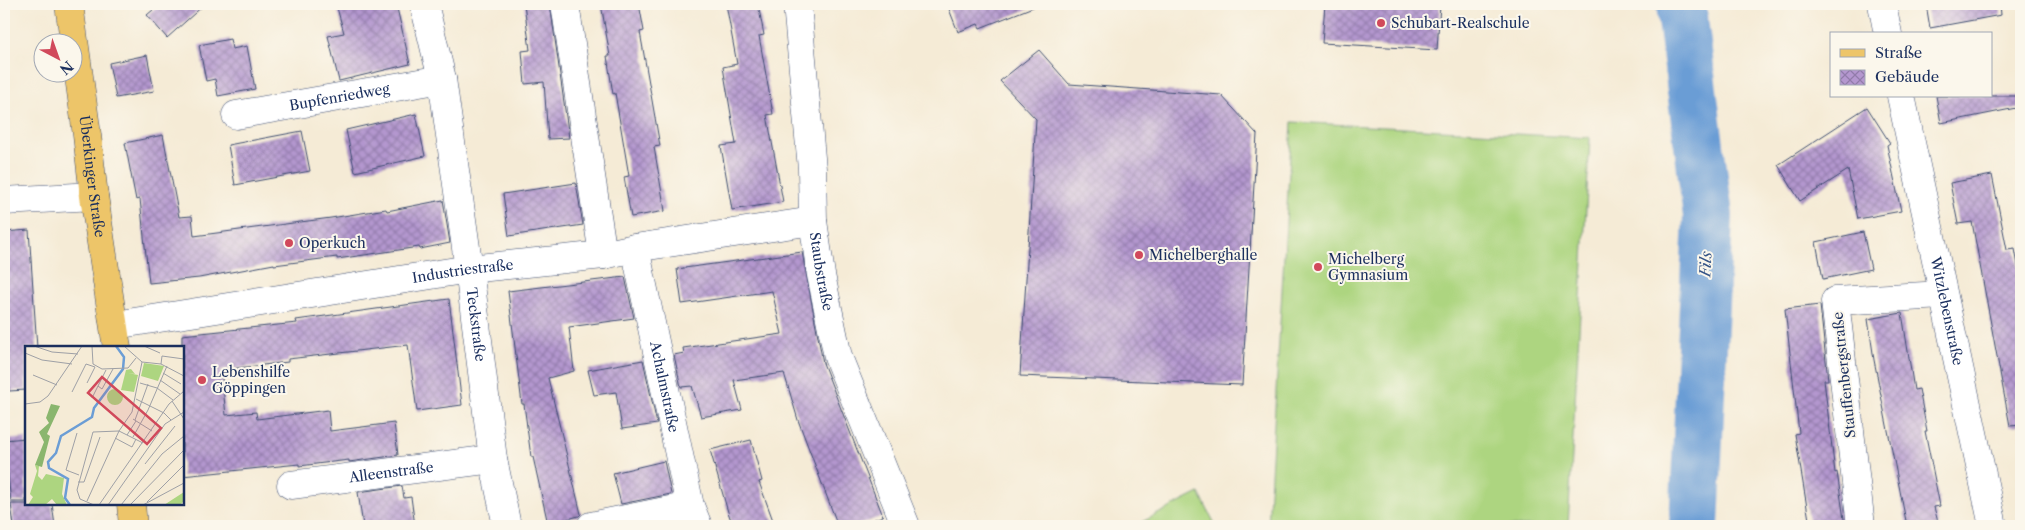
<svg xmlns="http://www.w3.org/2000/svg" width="2025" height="530" viewBox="0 0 2025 530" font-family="'Libre Caslon Text',serif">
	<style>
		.garden { fill: #add580; stroke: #64826f }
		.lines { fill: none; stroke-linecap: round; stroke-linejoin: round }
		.river { stroke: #6b9dd5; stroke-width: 50 }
		.building { fill: url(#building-cross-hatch) }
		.minor-casing { stroke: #3c4b70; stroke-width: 29 }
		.primary-casing { stroke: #3c4b70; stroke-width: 29 }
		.minor { stroke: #fff; stroke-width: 28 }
		.primary { stroke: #edc569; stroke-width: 28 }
		.poi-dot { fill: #d1495b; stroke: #fbf7ec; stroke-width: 2 }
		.labels { text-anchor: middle; stroke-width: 4; stroke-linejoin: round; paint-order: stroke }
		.poi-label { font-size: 14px; fill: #1b2f5e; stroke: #fbf7ec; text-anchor: start }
		.street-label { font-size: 14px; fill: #1b2f5e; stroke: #fbf7ec }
		.water-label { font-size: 15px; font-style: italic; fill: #375688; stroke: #fbf7ec }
		.inset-river { fill: none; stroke: #6b9dd5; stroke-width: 2.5 }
		.inset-road { fill: none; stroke: #9ea0a6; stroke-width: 1 }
		.view { fill: #d1495b; fill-opacity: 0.15; stroke: #d1495b; stroke-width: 2.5 }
		.inset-edge { fill: none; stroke: #1b2f5e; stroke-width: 2.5 }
	</style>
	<defs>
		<pattern id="building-cross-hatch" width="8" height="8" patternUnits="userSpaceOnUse" patternTransform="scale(1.25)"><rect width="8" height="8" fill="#b497cf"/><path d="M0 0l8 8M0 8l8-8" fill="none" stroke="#927cab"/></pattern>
	</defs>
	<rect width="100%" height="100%" fill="#fbf7ec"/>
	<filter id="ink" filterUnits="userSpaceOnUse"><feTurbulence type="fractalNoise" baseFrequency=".02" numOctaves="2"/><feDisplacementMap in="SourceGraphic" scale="10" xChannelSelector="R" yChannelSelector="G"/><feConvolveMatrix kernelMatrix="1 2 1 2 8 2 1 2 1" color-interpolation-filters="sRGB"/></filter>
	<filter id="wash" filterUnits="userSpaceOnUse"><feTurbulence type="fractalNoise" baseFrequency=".0096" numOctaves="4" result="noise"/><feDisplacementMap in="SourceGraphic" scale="20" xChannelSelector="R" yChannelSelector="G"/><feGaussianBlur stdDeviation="1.12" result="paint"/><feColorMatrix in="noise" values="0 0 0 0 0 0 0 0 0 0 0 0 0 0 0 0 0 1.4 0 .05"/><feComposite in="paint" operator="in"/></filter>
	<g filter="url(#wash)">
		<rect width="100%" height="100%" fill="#f5ebd6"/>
		<!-- garden -->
		<path class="garden" d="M1292 122 1590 138 1568 526H1268Z
			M1199 493 1216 526H1134Z"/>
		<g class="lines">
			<!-- river -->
			<path class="river" d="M1681 4 1708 216 1694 526"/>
		</g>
		<g id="blocks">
			<!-- building -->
			<path class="building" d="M160 4H205L167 38 147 15Z
				M336 4H396L410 64 339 81 328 36 344 33Z
				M524 4H550L569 138 548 139 544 82 525 84 522 51 530 50Z
				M601 4H639L644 31 640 32 660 146 654 147 665 211 631 217 624 177 629 176 615 93 613 94 607 56H610Z
				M726 4H758L764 35 759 36 773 114 767 115 783 202 732 210 721 146 736 144 723 67 737 64Z
				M947 4H1038V5L980 28 978 24 958 32Z
				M1325 4H1440L1437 50 1322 43Z
				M1926 4H2000L2001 15 1930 28Z
				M230 39 232 49 247 46 255 89 218 96 215 79 206 81 199 45Z
				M1039 50 1069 84 1221 95 1257 134 1242 385 1020 376 1036 119 1000 81Z
				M147 55 154 91 116 98 109 63Z
				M1936 96H2021V107L1941 123Z
				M1867 107 1890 143 1887 145 1901 211 1858 219 1848 170 1800 201 1778 165Z
				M416 114 425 156 355 172 346 130Z
				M302 131 310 171 235 185 228 145Z
				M163 135 179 217 192 216 194 236 331 218 386 209 387 211 443 200 450 243 420 249 419 247 337 259V257L274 265V264L199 278 149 283 140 199 136 200 125 143Z
				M1992 175 2007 250 2015 249 2021 282V425L2010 426 1972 222 1958 224 1950 183Z
				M576 183 583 225 509 236 503 194Z
				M29 230 37 348H26V390L9 391 4 309V232Z
				M1863 232 1871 269 1823 279 1816 242Z
				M802 252 823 363 883 516 856 526H838L798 420 784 373 734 380 742 410 701 417 692 386 681 387 674 355 684 353 683 348 782 334 772 291 682 304 677 269Z
				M625 277 634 318 569 327 574 371 548 378 581 514 579 516 548 524 533 457H531L524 404H522L508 291Z
				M449 299 462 405 417 411 408 345 288 359V362L221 370 226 415 256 412 257 419 328 410 330 431 394 423 398 455 349 462V460L299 466V464L182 476V335L297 323 296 320Z
				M1820 305 1828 380H1824L1835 473 1837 472 1845 526H1810L1795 434 1799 433 1785 309Z
				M1902 313 1914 390 1919 389 1927 431H1925L1940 506 1934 507 1939 526H1907L1874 360 1868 319Z
				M643 360 657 424 622 429 616 392 594 395 588 370Z
				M26 438V502H11L4 440Z
				M751 440 762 481 759 482 775 526H733L728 512 710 450Z
				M664 461 671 494 621 504 613 473Z
				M402 486 404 498 411 497 415 526H363L358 492Z
				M11 504H52L55 526H14Z"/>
		</g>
	</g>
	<g filter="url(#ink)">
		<use href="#blocks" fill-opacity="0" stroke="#3c4b70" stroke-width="1"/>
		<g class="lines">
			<!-- minor casing -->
			<g class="minor-casing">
				<g id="minor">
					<path id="s1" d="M424 4 442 79 469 269 493 459 507 526"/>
					<path d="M565 4 603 255"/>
					<path id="s2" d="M797 4 812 169 813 221 821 275 838 357 906 526"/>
					<path d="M1882 4 1888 34"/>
					<path id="s3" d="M1901 96 1993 526"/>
					<path id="s4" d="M236 115 442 79"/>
					<path d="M4 201 94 196"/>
					<path id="s5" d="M635 248 690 506 698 526"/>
					<path id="s6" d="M115 325 469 269 603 255 635 248 813 221"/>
					<path id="s7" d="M291 485 493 459"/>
					<path d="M591 526 690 506"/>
					<path d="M1861 526 1835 301 1943 295"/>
				</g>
			</g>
			<!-- primary casing -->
			<g class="primary-casing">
				<g id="primary">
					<path id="s8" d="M69 4 87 135 94 196 117 348"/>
					<path d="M131 504 133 526"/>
				</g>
			</g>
			<!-- minor -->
			<use href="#minor" class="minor"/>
			<!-- primary -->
			<use href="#primary" class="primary"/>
		</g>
	</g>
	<!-- markers -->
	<g class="poi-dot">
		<circle cx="1381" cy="23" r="5"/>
		<circle cx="289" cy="243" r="5"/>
		<circle cx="1139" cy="255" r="5"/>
		<circle cx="1318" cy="267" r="5"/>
		<circle cx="202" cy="380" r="5"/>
	</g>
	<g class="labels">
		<!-- poi labels -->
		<g class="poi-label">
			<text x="1391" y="28">Schubart-Realschule</text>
			<text x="299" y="248">Operkuch</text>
			<text x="1149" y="260">Michelberghalle</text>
			<text x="1328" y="264">Michelberg<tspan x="1328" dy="16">Gymnasium</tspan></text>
			<text x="212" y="377">Lebenshilfe<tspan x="212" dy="16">Göppingen</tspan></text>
		</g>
		<!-- street labels -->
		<g class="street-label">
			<text dy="5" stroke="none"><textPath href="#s4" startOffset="105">Bupfenriedweg</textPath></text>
			<text dy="5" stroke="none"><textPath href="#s8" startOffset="174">Überkinger Straße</textPath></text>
			<text dy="5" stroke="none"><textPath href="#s6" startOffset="352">Industriestraße</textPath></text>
			<text dy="5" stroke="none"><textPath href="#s2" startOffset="269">Staubstraße</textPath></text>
			<text dy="5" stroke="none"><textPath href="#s3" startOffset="220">Witzlebenstraße</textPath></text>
			<text dy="5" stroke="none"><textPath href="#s1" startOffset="325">Teckstraße</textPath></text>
			<text transform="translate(1844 375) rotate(-96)" y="5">Stauffenbergstraße</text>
			<text dy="5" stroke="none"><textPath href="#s5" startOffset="142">Achalmstraße</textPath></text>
			<text dy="5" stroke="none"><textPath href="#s7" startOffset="101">Alleenstraße</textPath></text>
		</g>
		<!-- water labels -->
		<g class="water-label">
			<text transform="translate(1706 264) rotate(-87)" y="5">Fils</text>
		</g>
	</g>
	<!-- overview -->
	<g transform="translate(25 346)">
		<rect width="159" height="159" fill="#f5ebd6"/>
		<path d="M10 119 14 120 13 130 17 134 21 128 39 132 37 148 42 159H32L27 153 20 159H3L8 151 5 148 12 125ZM159 146V155L155 159H139Z" fill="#add580"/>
		<path d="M26 58 35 60 22 88 25 90 17 121 10 119 19 96 14 86 24 77 21 72Z" fill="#8ab66e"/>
		<path d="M119 17 139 20 133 35 116 30Z" fill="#add580"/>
		<path d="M106 23 110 28 103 27 113 29 109 46 96 44 101 24ZM82 51a8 8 0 1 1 16 0a8 8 0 1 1-16 0Z" fill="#add580"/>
		<path class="inset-river" d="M45 159 40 152 43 133 24 122 23 116 31 107 36 90 67 71 69 62 98 23 99 11 91 0"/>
		<path class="inset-road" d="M9 0 27 6 53 8M67 0 68 18 77 23 103 22 111 12M99 0 117 16 136 18 159 30M119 0 135 7M0 7 17 14 47 18M136 18 137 10 159 13M138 27 156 38M8 29 32 39M135 34 155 48M115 37 132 42 148 54M73 40 77 43 88 23M47 46 61 18 70 21 62 37M67 52 81 24M111 53 139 67 146 74M147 55 159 73M0 58 15 56 23 50 57 0M108 73 127 85M110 74 123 38M52 87 41 124 54 129M102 89 111 75M108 91 123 64 142 20M90 92 107 101 111 93M120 118 150 80M53 136H59L75 91M62 155 94 85 107 66 117 16M122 156 159 119M69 159 55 153 52 144 68 86 94 85 118 97M74 159 144 58 159 45M83 159 140 78 159 66M96 159 137 108 159 90M105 159 159 104M118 159 159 137"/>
		<path class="view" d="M77 31 136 82 122 98 63 47Z"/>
		<rect width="159" height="159" class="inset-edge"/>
	</g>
	<!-- margin -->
	<rect width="2025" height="530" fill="none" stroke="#fbf7ec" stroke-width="20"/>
	<!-- legend -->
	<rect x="1830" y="32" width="162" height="65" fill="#fbf7ec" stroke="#a1a7b3"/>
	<rect x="1840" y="49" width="25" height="8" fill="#edc569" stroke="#a1a7b3"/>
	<text x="1875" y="58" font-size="15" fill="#1b2f5e">Straße</text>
	<rect x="1840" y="70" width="25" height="15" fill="url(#building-cross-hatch)" stroke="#a1a7b3"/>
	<text x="1875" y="82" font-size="15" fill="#1b2f5e">Gebäude</text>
	<!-- north arrow -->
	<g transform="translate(58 58) rotate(139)"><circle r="24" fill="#fbf7ec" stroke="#a1a7b3"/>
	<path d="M0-4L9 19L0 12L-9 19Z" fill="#d1495b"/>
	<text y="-8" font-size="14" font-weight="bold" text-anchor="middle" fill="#1b2f5e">N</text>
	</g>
</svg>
